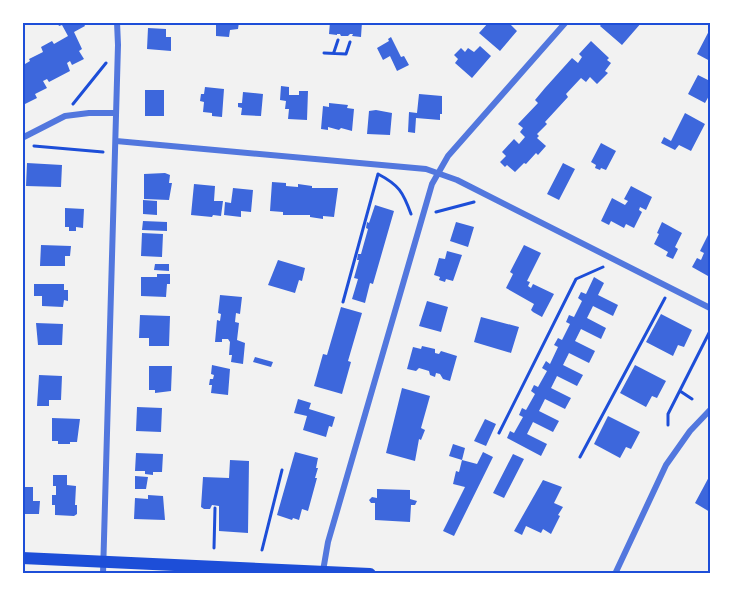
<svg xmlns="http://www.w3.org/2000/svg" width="733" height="596" viewBox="0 0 733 596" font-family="Arial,sans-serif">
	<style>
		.building { fill: #3d67dc }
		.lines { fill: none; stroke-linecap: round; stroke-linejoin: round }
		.path { stroke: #1d4ed8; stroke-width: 3 }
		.minor { stroke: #5277de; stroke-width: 6 }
		.secondary { stroke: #1d4ed8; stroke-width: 12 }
		.neatline { fill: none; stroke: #1d4ed8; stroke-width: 2 }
	</style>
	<rect width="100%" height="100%" fill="#f2f2f2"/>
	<!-- building -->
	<path class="building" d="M57 22H83L85 26 74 32 82 49 79 51 84 59 72 65 70 61 67 63 70 71 49 82 47 79 43 81 47 88 35 94 37 98 25 104 22 98V62L25 64 30 61 29 59 43 52 41 47 52 41 54 44 68 36 62 25 59 26Z
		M216 22H239L238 29 230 30 229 37 216 36Z
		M330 22H362L361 37 352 36 353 34H350L348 36H341L340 34H337V35L329 34Z
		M489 22H508L517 31 500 51 479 33Z
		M603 22H642L622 45 600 26Z
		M148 28 166 29V37H171V51L147 49Z
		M710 29V61L697 54Z
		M391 37 401 57 404 56 409 65 397 71 390 56 383 60 377 48 389 41 388 39Z
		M591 41 609 58 607 60 611 63 605 71 608 73 597 84 590 77 586 82 581 78 566 94 568 97 545 122 547 124 537 134 539 136 537 138 546 146 538 155 536 153 526 164 524 163 515 172 507 165 505 167 500 162 506 156 502 152 514 139 519 144 525 137 520 132 523 128 518 124 538 103 535 100 545 88 572 58 578 63 582 57 579 54Z
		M480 46 491 56 472 78 455 63 458 59 454 55 461 48 465 52 468 48 474 52Z
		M698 75 710 81V94L705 103 688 94Z
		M281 86 289 87V95H299V91H308L307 120 288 119 289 109H285L286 101 280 100Z
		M205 87 224 89 222 117 212 116V113L203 112 204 102 200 101 201 94H204Z
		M145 90H164V116H145Z
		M243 92 263 94 261 116 241 115 242 108 238 107V103H242Z
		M419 94 442 96V114H440V120L416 118 415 133 408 132 409 112 417 113Z
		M329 103 348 105 347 108 354 109 352 131 341 128 339 130 328 127V130L321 129 323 106 329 107Z
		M376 110 392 113 390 135 367 134 369 111Z
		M685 113 705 124 691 151 679 145 675 150 661 143 664 137 671 141Z
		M601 143 616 151 606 170 601 168 600 170 595 168 596 165 591 162Z
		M27 163 62 165 61 187 26 186Z
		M563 163 575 169 559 200 547 194Z
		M165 173 170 175 169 183H172L169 200 144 199V174Z
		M272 182 286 183V186L298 187V184L312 186V188H338L334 217 323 216V219L310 217V215H283V212L270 211Z
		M194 184 215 186 214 201H223L221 216 213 215 212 217 191 215Z
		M631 186 652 197 646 210 640 207 639 210 642 212 634 228 626 224 624 228 611 221 609 225 601 221 612 198 625 205 628 201 624 199Z
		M233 188 253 190 251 212 241 211V217L224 215 225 202 231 203Z
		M143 200 157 201V215L143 214Z
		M375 205 394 211 373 284 370 283 365 303 352 299 358 279 354 278 359 260H357L358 254H361L368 229 366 228 367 222 369 223Z
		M65 208 84 209 83 228 76 227V231H69V227H65Z
		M143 221 167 222V231L142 230Z
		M456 222 474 227 468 247 450 241Z
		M662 222 682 233 675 247 678 249 673 259 666 256 668 252 654 244 659 234 657 233Z
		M710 231V272L708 276 692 267 697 258 701 260 704 253 700 251Z
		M142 233 163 234 162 257 141 256Z
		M41 245 71 246 70 256H65V266H40Z
		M524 245 541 253 527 281 530 282 528 286 531 288 533 284 554 294 542 317 533 312 531 310 534 304 506 288 513 274 510 272Z
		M447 251 462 255 453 281 446 279 445 282 439 280 440 277 434 275 439 258 445 259Z
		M278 260 305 268 302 281 299 280 295 293 268 285Z
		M155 264H169V271L154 270Z
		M157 274H170V284H167L166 297 141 296V277H157Z
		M594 277 604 283 598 295 618 305 613 316 593 306 587 318 606 328 601 339 581 329 575 341 595 351 589 363 569 353 563 365 583 375 577 386 557 376 551 388 571 398 565 409 545 399 539 411 559 421 553 432 533 422 527 434 547 444 541 456 507 438 510 431 514 433 523 417 519 415 522 408 526 410 535 394 531 391 534 385 538 387 547 371 542 368 546 361 550 364 558 347 554 345 558 338 562 340 570 324 566 322 569 315 574 317 582 301 578 298 581 292 586 294Z
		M34 284H64V290H68V301L64 300 63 307 42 306V296H34Z
		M220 295 242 297 240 314 236 313 235 322 239 323 237 340 245 343 243 364 231 362 232 355H229L230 342 228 339H222V342H215L217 320 220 321 221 314 218 313Z
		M427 301 448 307 441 332 419 326Z
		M341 307 362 313 348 361 351 362 342 394 314 386 323 354 327 355Z
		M661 314 692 330 684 347 678 345 673 356 646 342Z
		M140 315 170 316 169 346H149V338H139Z
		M481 317 519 327 511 353 474 342Z
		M36 323 63 324 62 345H38Z
		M422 346 435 349V353L439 354 441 351 457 356 450 381 443 379 440 374 436 373 435 377 430 375 429 371 419 368 416 371 407 369 413 347 421 349Z
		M255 357 273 362 271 367 253 362Z
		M212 365 230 369 228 395 211 393 212 385H209L210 379H213L214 375 211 374Z
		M635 365 666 381 657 398 652 396 646 407 620 393Z
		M149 366H172L171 391 155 393V390H149Z
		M39 375 62 376 61 400H49V406H37Z
		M402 388 430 396 421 428 425 430 421 440 419 439 415 461 386 453Z
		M298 399 311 403 309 409 335 417 332 427 329 426 326 437 303 430 307 416 294 413Z
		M137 407 162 408 161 432 136 431Z
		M608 416 640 432 631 449 626 447 620 458 594 444Z
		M52 418 80 419 77 442H70V444H58V441H52Z
		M485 419 496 424 486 446 474 441Z
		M453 444 465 448 462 460 449 456Z
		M295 452 318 458 316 468H318L315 478H317L308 511 302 509 299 520 293 518 292 520 277 515Z
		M483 452 493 457 454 536 443 531 465 487 453 484 456 471 459 472 462 460 477 464Z
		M136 453 163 454 162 472H153V475L145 474V471H135Z
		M513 454 524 459 504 498 493 493Z
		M230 460 249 461 248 533 219 531V506L212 505 210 509H204L201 507 203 477 229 478Z
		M53 475H67V485L76 486 75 505H77V514L74 516 55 515V505H52V495H56V486H53Z
		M710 475V512L695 503Z
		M135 476 148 477 146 489H135Z
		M543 480 562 487 554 503 563 507 558 515 560 516 551 534 543 529 541 533 526 526 522 535 514 531Z
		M22 487H33V501H40L39 514H22Z
		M377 489 410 490V499L417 501 415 505H411L410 522 375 520V503H371L369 500 372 497 377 498Z
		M148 495 163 496 165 520 134 519 135 498 148 499Z"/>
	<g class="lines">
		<!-- path -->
		<path class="path" d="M334 52 338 40
			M324 53 346 54 350 42
			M73 104 106 63
			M34 146 103 152
			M436 212 474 202
			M343 302 378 174C399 185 403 192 411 214
			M680 391 692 399
			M668 425V414L710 331
			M499 433 576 279 603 267
			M580 457 665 298
			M214 548 215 508
			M262 550 282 470"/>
		<!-- minor -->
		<path class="minor" d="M22 138 65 116 89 113H116
			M116 141 426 169 457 180 710 308
			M323 571 328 542 432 184 448 156 566 22
			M103 574 118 45 117 22
			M615 574 666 465 690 431 710 410"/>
		<!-- secondary -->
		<path class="secondary" d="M22 558 370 574"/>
	</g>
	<!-- border -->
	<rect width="733" height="596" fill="none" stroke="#ffffff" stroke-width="48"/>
	<rect x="24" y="24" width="685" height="548" class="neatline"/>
</svg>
